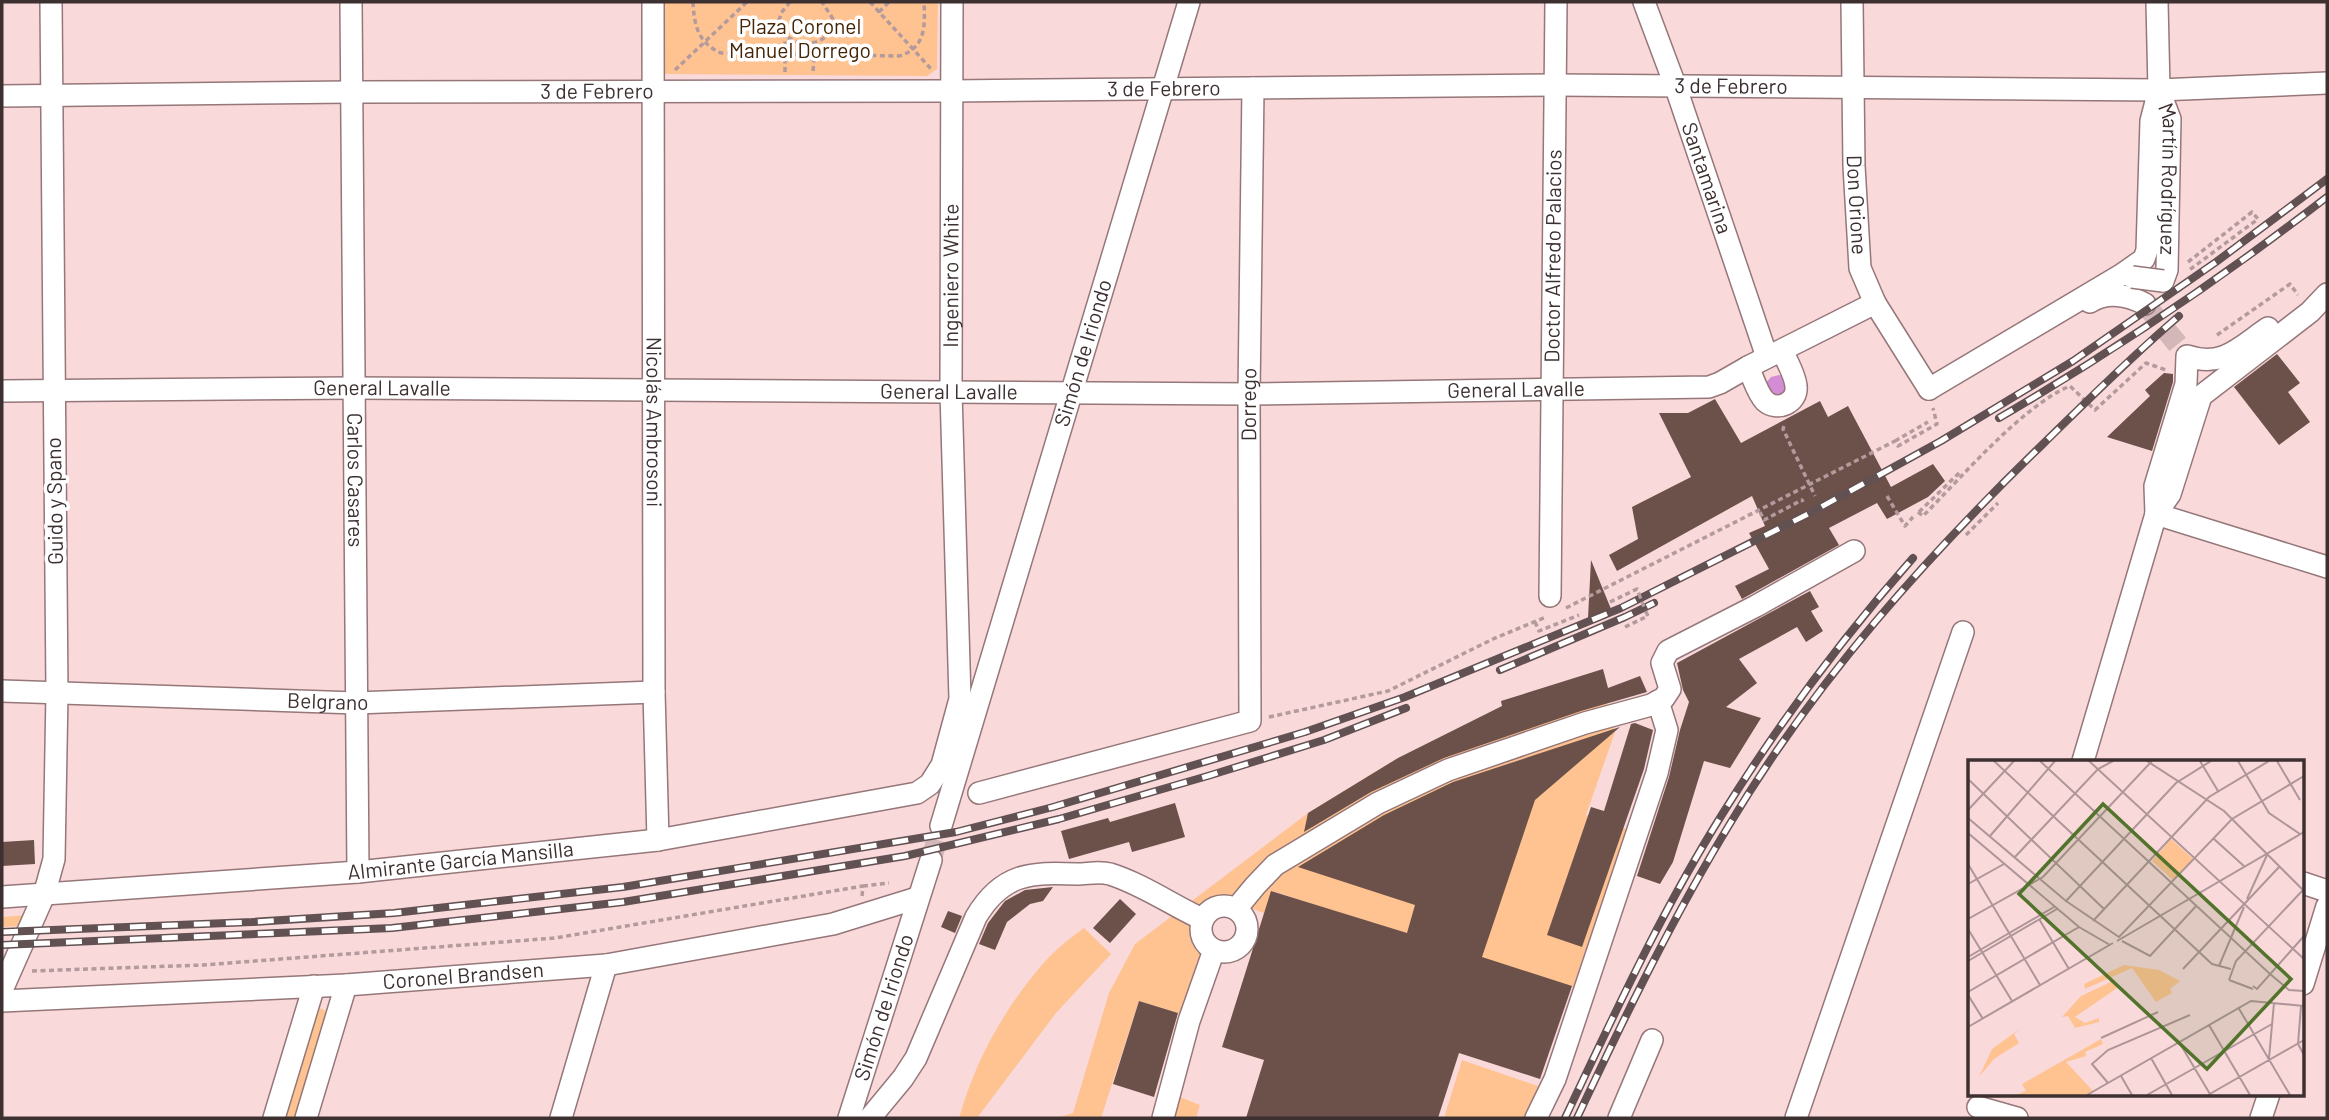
<svg xmlns="http://www.w3.org/2000/svg" width="2329" height="1120" viewBox="0 0 2329 1120" font-family="Barlow,sans-serif">
	<style>
		.green { fill: #ffc392 }
		.water { fill: #d48cd5 }
		.building { fill: #6b5149 }
		.lines { fill: none; stroke-linecap: round; stroke-linejoin: round }
		.minor-tunnel { stroke: #d4b7b9; stroke-width: 21; stroke-dasharray: 21 10; stroke-linecap: butt }
		.minor-casing { stroke: #957779; stroke-width: 24 }
		.path { stroke: #b39a9c; stroke-width: 3.5; stroke-dasharray: 5 3.5; stroke-linecap: butt }
		.minor { stroke: #fff; stroke-width: 21 }
		.rail-casing { stroke: #625152; stroke-width: 8 }
		.rail { stroke: #fff; stroke-width: 5; stroke-dasharray: 16; stroke-linecap: butt }
		.minor-bridge-casing { stroke: #957779; stroke-width: 24; stroke-linecap: butt }
		.path-bridge { stroke: #b39a9c; stroke-width: 3.5; stroke-dasharray: 5 3.5; stroke-linecap: butt }
		.minor-bridge { stroke: #fff; stroke-width: 21 }
		.labels { text-anchor: middle; stroke-width: 7; stroke-linejoin: round; paint-order: stroke }
		.park-label { font-size: 21px; fill: #442506; stroke: #fff }
		.street-label { font-size: 21px; fill: #3d3031; stroke: #fff }
		.inset-road { fill: none; stroke: #ae9597; stroke-width: 2 }
		.view { fill: #52732b; fill-opacity: 0.15; stroke: #52732b; stroke-width: 3.5 }
		.inset-edge { fill: none; stroke: #3d3031; stroke-width: 3.5 }
	</style>
	<rect width="100%" height="100%" fill="#fad9db"/>
	<!-- green -->
	<path class="green" d="M663 2H938L937 69 927 76 666 74 663 71Z
		M1605 697 1615 732 1586 815 1626 829 1573 987 1272 891 1264 913C1252 909 1238 902 1226 900 1195 898 1190 927 1202 948L1181 1014 1139 1001 1101 1118H1057L1073 1113 1109 993 1135 944 1308 813 1398 758Z
		M27 915 22 926 2 927V917Z
		M1084 928 1111 954 1056 1013 977 1118H959C976 1058 1008 1001 1051 955 1061 945 1073 936 1084 928Z
		M316 1008 323 1009 328 1015 299 1118H279Z
		M1462 1060 1538 1086 1526 1118H1444Z
		M1170 1093 1200 1105 1196 1118H1163Z"/>
	<!-- water -->
	<path class="water" d="M1779 375 1784 376 1791 386 1775 401 1765 384 1771 377Z"/>
	<!-- building -->
	<path class="building" d="M2277 354 2300 383 2288 392 2310 422 2279 445 2234 387Z
		M2164 373 2173 374V382L2152 451 2107 437 2150 396 2145 390Z
		M1715 399 1741 443 1820 401 1828 417 1848 406 1891 487 1933 464 1945 481 1928 497 1887 519 1877 503 1829 528 1839 545 1742 599 1735 586 1769 569 1749 533 1765 526 1752 496 1617 571 1609 555 1638 539 1632 507 1691 477 1659 413H1688Z
		M1591 560 1611 609 1588 618Z
		M1810 591 1819 607 1811 611 1823 631 1806 642 1797 627 1739 659 1757 683 1726 707 1761 718 1730 768 1704 761 1673 862 1660 884 1637 876 1669 777 1680 730 1689 702 1683 690 1677 663Z
		M1603 669 1608 688 1640 676 1647 692 1581 711 1444 758 1371 792 1304 832 1308 813 1398 758 1502 706 1501 701Z
		M1635 723 1653 730 1644 769 1582 947 1547 935 1591 807 1604 811 1631 724Z
		M1620 727 1535 800 1482 957 1572 986 1540 1079 1459 1053 1438 1118H1246L1264 1060 1222 1047 1271 891 1407 933 1415 905 1298 867 1384 815 1453 782Z
		M1175 803 1185 837 1132 852 1129 842 1069 859 1061 831 1108 818 1110 822Z
		M34 840 35 864 2 866V842Z
		M1053 887 1043 901 1030 904 1007 922 995 950 979 944 988 923 1005 901 1025 890Z
		M1120 899 1136 914 1110 943 1093 928Z
		M948 911 962 916 955 933 941 927Z
		M1139 1001 1178 1013 1154 1097 1113 1084Z"/>
	<g class="lines">
		<!-- minor-tunnel -->
		<path class="minor-tunnel" d="M2145 304 2187 356
			M931 860 941 826"/>
		<!-- minor casing -->
		<g class="minor-casing">
			<g id="minor">
				<path id="s1" d="M351 2 358 872"/>
				<path id="s2" d="M653 2 654 692 658 840"/>
				<path id="s3" d="M1644 2 1675 85 1767 357"/>
				<path id="s4" d="M1852 2 1854 166 1860 268 1875 303 1929 389"/>
				<path id="s5" d="M2159 90 2170 119 2167 270 2163 281"/>
				<path id="s6" d="M2 96 352 92 952 91 1554 85 2159 90 2327 83"/>
				<path d="M2090 302C2107 291 2128 295 2145 304"/>
				<path d="M1748 367C1753 377 1757 393 1765 401 1777 412 1798 403 1796 386 1795 375 1787 361 1782 351"/>
				<path d="M1929 389 2121 275 2144 259 2147 250 2151 121 2159 90 2157 2"/>
				<path id="s7" d="M2 391 354 388 1249 394 1709 387 1720 383 1748 367 1875 303"/>
				<path d="M2156 514 2155 486 2186 384 2187 356C2223 368 2240 347 2268 328"/>
				<path d="M2156 514 2327 567"/>
				<path id="s8" d="M1550 596 1556 2"/>
				<path id="s9" d="M2 691 356 703 654 692"/>
				<path d="M2083 761 2156 514 2170 494 2201 396 2310 312 2327 294"/>
				<path id="s10" d="M979 793 1250 721 1249 394 1253 88"/>
				<path id="s11" d="M941 826 1189 2"/>
				<path d="M2303 883 2327 891"/>
				<path id="s12" d="M2 897 358 872 658 840 917 793 930 784 942 765 960 699 951 392 952 2"/>
				<circle cx="1224" cy="929" r="23"/>
				<path d="M1236 909 1255 886 1275 865 1378 803 1448 770 1585 723 1651 705 1664 698 1670 689 1662 663 1668 651 1756 606 1854 551"/>
				<path d="M2303 984 2327 906"/>
				<path d="M2 990 44 895 54 859 57 693 51 2"/>
				<path id="s13" d="M2 1001 346 985 606 965 833 924 917 898"/>
				<path d="M1978 1107 2017 1118"/>
				<path d="M274 1118 314 986"/>
				<path d="M306 1118 346 985"/>
				<path d="M561 1118 606 965"/>
				<path id="s14" d="M849 1118 931 860"/>
				<path d="M870 1118 903 1078 916 1058 976 917C1002 873 1031 872 1077 874 1088 874 1099 871 1110 874 1142 884 1172 905 1202 919"/>
				<path d="M1163 1118 1189 1021 1214 950"/>
				<path d="M1536 1118 1555 1079 1657 773 1667 730 1658 701"/>
				<path d="M1619 1118 1652 1040"/>
				<path d="M1796 1118 1963 632"/>
				<path d="M2261 1118 2269 1094"/>
			</g>
		</g>
		<!-- path -->
		<path class="path" d="M693 2C694 25 698 43 721 53L899 56C926 48 925 26 924 2
			M790 2 781 13 778 25C790 51 831 50 833 19L822 2
			M870 2 932 70
			M879 12 889 2
			M675 70 747 2
			M813 71 816 42
			M785 72V36
			M2188 262 2252 212 2258 219 2188 271
			M2217 335 2290 284 2298 295
			M1784 426 1783 429 1815 496
			M1895 441 1928 422
			M1887 496 1905 526 1913 517
			M1760 512 1764 520 1802 500 1803 502
			M1918 512 1923 516C1961 478 2022 406 2070 386L2095 410 2146 363 2166 370
			M1919 512 1960 472
			M1966 535 1998 503
			M1610 602 1637 589 1639 594
			M1566 608 1895 441 1898 446 1937 424 1933 408
			M1535 622 1539 631 1579 615
			M1625 627 1648 616 1645 610
			M1269 717 1388 691 1493 639 1546 617
			M863 886 889 883
			M32 971 203 965 555 938 863 886 862 896"/>
		<!-- minor -->
		<use href="#minor" class="minor"/>
		<!-- rail casing -->
		<g class="rail-casing">
			<path id="rail" d="M1999 418C2114 351 2222 278 2327 197
				M1500 670 1625 617 1654 603
				M2 932 252 922 394 913 623 887 956 832 1053 807 1305 732 1405 697 1621 608 1812 512 1941 441 2073 361 2216 262 2327 179
				M2 945 392 928 623 902 905 856 1059 819 1211 775 1324 740 1406 708
				M1565 1118C1614 1015 1662 910 1723 813 1779 723 1843 637 1913 558
				M1577 1118C1624 1018 1673 917 1731 822 1816 680 1926 557 2044 443 2088 400 2132 356 2179 316"/>
		</g>
		<!-- rail -->
		<use href="#rail" class="rail"/>
		<!-- minor-bridge casing -->
		<g class="minor-bridge-casing">
			<path id="minor-bridge" d="M2132 277 2163 281"/>
		</g>
		<!-- path-bridge -->
		<path class="path-bridge" d="M1639 594 1645 610"/>
		<!-- minor-bridge -->
		<use href="#minor-bridge" class="minor-bridge"/>
	</g>
	<g class="labels">
		<!-- park labels -->
		<g class="park-label">
			<text x="800" y="34">Plaza Coronel<tspan x="800" dy="24">Manuel Dorrego</tspan></text>
		</g>
		<!-- street labels -->
		<g class="street-label">
			<text dy="7" stroke="none"><textPath href="#s6" startOffset="1729">3 de Febrero</textPath></text>
			<text dy="7" stroke="none"><textPath href="#s6" startOffset="1162">3 de Febrero</textPath></text>
			<text dy="7" stroke="none"><textPath href="#s6" startOffset="595">3 de Febrero</textPath></text>
			<text dy="7" stroke="none"><textPath href="#s3" startOffset="187">Santamarina</textPath></text>
			<text dy="7" stroke="none"><textPath href="#s5" startOffset="91">Martín Rodríguez</textPath></text>
			<text dy="7" stroke="none"><textPath href="#s4" startOffset="203">Don Orione</textPath></text>
			<text dy="7" stroke="none"><textPath href="#s8" startOffset="340">Doctor Alfredo Palacios</textPath></text>
			<text dy="7" stroke="none"><textPath href="#s12" startOffset="1452">Ingeniero White</textPath></text>
			<text dy="7" stroke="none"><textPath href="#s11" startOffset="494">Simón de Iriondo</textPath></text>
			<text dy="7" stroke="none"><textPath href="#s7" startOffset="380">General Lavalle</textPath></text>
			<text dy="7" stroke="none"><textPath href="#s7" startOffset="1514">General Lavalle</textPath></text>
			<text dy="7" stroke="none"><textPath href="#s7" startOffset="947">General Lavalle</textPath></text>
			<text dy="7" stroke="none"><textPath href="#s10" startOffset="597">Dorrego</textPath></text>
			<text dy="7" stroke="none"><textPath href="#s2" startOffset="420">Nicolás Ambrosoni</textPath></text>
			<text dy="7" stroke="none"><textPath href="#s1" startOffset="478">Carlos Casares</textPath></text>
			<text transform="translate(55 501) rotate(-91)" y="7">Guido y Spano</text>
			<text dy="7" stroke="none"><textPath href="#s9" startOffset="326">Belgrano</textPath></text>
			<text dy="7" stroke="none"><textPath href="#s12" startOffset="460">Almirante García Mansilla</textPath></text>
			<text dy="7" stroke="none"><textPath href="#s13" startOffset="462">Coronel Brandsen</textPath></text>
			<text dy="7" stroke="none"><textPath href="#s14" startOffset="116">Simón de Iriondo</textPath></text>
		</g>
	</g>
	<!-- overview -->
	<g transform="translate(1968 760)">
		<rect width="336" height="336" fill="#fad9db"/>
		<path d="M203 79 225 99 205 120 184 101ZM156 205 191 210 212 221 202 229 204 233 188 242 164 208 117 229 116 224ZM147 220 149 228 107 257 117 263 131 258V262L107 268 100 256 94 257 113 236ZM53 268 46 274 51 283 26 299 11 317 24 289ZM133 279 135 284 117 292 118 296 98 302 125 331 117 335H48L58 331 54 324Z" fill="#ffc392"/>
		<path class="inset-road" d="M26 1 244 204 263 209M72 1 302 214 321 230 336 231M121 1 336 199M179 1 256 51 336 131M232 1 250 31M270 1 301 53 332 74M309 1 332 40M0 19 136 149M0 50 46 1M0 58 98 141 151 177 264 59 336 16M0 73 111 167 142 185M22 76 87 1M246 79 277 107M46 98 130 9 145 1M0 104 72 225M0 124 36 104M279 139 299 95M98 141 208 23 243 1M0 159 75 117 184 1M71 159 101 209M125 161 241 37 301 1M0 169 44 241M149 181 336 72M154 181 182 196 229 145M0 197 86 147M0 201 89 149M251 206 276 147M215 209 312 106M261 220 268 201 335 130M261 220 285 229M285 226 289 229 336 176M0 232 111 167M0 235 15 259M333 246 330 284 336 295M270 247 322 335M241 265 282 335M0 267 145 183M133 278 190 252M211 282 242 334M183 298 204 335M301 298 306 243M153 316 164 335M140 323 124 304 140 290 222 255M119 335 283 241 336 246M179 335 304 264M240 335 336 280"/>
		<path class="view" d="M135 44 323 219 239 309 51 134Z"/>
		<rect width="336" height="336" class="inset-edge"/>
	</g>
	<!-- border -->
	<rect width="2329" height="1120" fill="none" stroke="#3d3031" stroke-width="7"/>
</svg>
